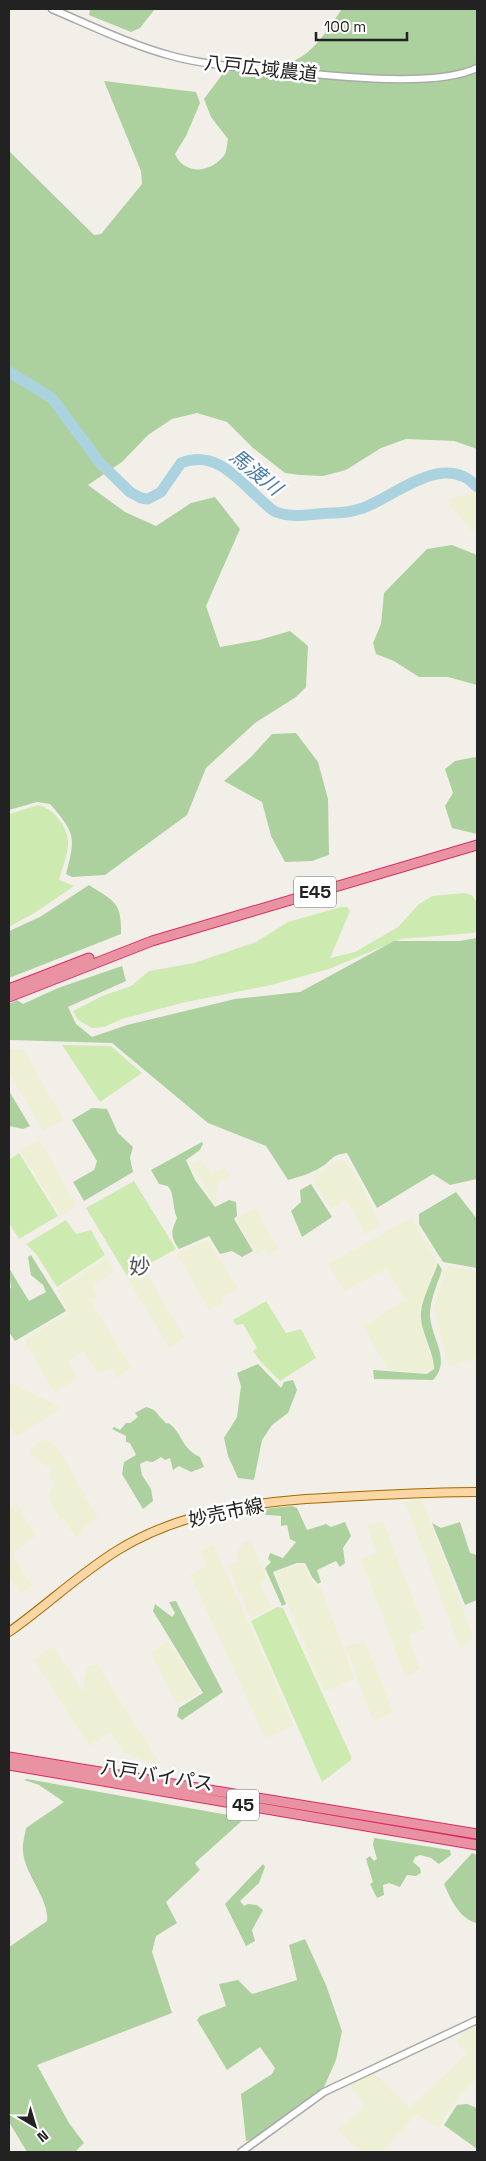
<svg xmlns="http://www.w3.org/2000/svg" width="486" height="2161" viewBox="0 0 486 2161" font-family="'Space Grotesk','Noto Sans JP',sans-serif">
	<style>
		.farmland { fill: #eef0d5 }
		.grass { fill: #cdebb0 }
		.forest { fill: #add19e }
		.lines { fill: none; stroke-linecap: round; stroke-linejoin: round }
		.river { stroke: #aad3df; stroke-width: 11 }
		.minor-casing { stroke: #a9a9a9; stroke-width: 9 }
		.major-casing { stroke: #a06b00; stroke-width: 10 }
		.highway-casing { stroke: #dc2a67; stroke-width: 11 }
		.minor { stroke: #fff; stroke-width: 6 }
		.major { stroke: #fcd6a4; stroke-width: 8 }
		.highway { stroke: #e892a2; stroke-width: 9 }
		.labels { text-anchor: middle; stroke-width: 5; stroke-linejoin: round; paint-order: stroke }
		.shield { fill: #fff; stroke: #646464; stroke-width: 1 }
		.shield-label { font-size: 18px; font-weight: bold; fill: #222 }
		.street-label { font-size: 19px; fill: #222; stroke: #fff }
		.water-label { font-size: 20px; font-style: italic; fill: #4a7aab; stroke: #fff }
		.quarter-label { font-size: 21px; fill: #555; stroke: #fff }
	</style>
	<rect width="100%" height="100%" fill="#f2efe9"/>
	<!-- farmland -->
	<path class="farmland" d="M477 491V538L446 500Z
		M9 1049H23L64 1120 43 1131 9 1073Z
		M39 1139 77 1206 61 1216 20 1150Z
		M344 1159 357 1177 381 1226 366 1234 346 1199 331 1209 311 1177 335 1162Z
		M201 1160 211 1174 224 1167 230 1176 216 1186 218 1190 214 1193 219 1202 215 1204 191 1165Z
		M256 1208 278 1249 268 1253 266 1249 257 1253 237 1219Z
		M411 1218 437 1260 419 1312 425 1341 433 1361V1368L425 1372 388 1370 363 1326 405 1300 386 1269 344 1291 328 1264Z
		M208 1239 238 1289 222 1299 223 1303 209 1310 177 1254Z
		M106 1257 114 1271 93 1286 97 1296 91 1301 131 1368 117 1378 110 1368 98 1374 84 1351 68 1361 78 1378 54 1393 24 1340 69 1312 57 1290Z
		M449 1265 477 1272V1358L449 1366 434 1310 443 1273Z
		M144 1269 185 1338 169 1348 128 1279Z
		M9 1382 58 1406 59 1410 16 1437 9 1424Z
		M44 1439 57 1446 98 1518 82 1530 79 1536 75 1537 64 1519 59 1518 47 1497 55 1485 50 1477 51 1470 30 1454 33 1447Z
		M422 1500 473 1636 464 1647H459L405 1502Z
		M17 1504 36 1537 16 1550 13 1556 32 1586 20 1594 9 1576V1509Z
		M383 1521 425 1629 408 1635 420 1669 405 1677 361 1559 377 1553 367 1526Z
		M250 1540 267 1579 260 1584 272 1607 251 1619 228 1565 238 1561 236 1553 243 1543Z
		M214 1545 294 1725 265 1738 190 1574 206 1567 201 1551Z
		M297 1565H304L311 1580 322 1590 354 1678 324 1692 275 1573Z
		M168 1641 200 1692 177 1705 151 1653Z
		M366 1643 393 1712 373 1721 345 1646Z
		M53 1646 82 1690 84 1689V1677L88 1666 97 1664 157 1759 155 1762 151 1764 124 1753 110 1733 89 1746 34 1660Z
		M477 2027V2080L460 2095 438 2128 418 2114 382 2152H362L337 2130 364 2106 350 2085 374 2073 409 2107 467 2054 456 2042 464 2032Z"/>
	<!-- grass -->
	<path class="grass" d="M38 805C54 808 70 829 68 846 67 857 62 869 59 880L74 886 36 912 9 927V814Z
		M464 893 472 895 477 903V931L473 933 401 939 329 969 271 985 182 1003 122 1019 104 1027 92 1028 78 1020 73 1011 102 996 131 986 149 971 194 963 256 942 288 922 341 907H347L350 911 330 958 355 952 398 927 419 904 432 896Z
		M62 1045 111 1046 142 1073 100 1102Z
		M19 1153 58 1216 19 1239 9 1223V1160Z
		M134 1181 176 1249 127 1276 86 1208Z
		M66 1220 76 1234 91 1230 105 1255 57 1287 36 1254 26 1244Z
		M266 1301 286 1333 301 1329 316 1358 280 1381 260 1361 253 1351 257 1348 243 1324 236 1325 233 1320Z
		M277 1607 283 1608 351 1756V1760L322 1782 251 1621Z"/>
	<!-- forest -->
	<path class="forest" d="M90 9H155L140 28 131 32 89 15Z
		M342 9H477V449L454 441 406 439 381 448 346 470 323 476 300 475 285 473 253 448 227 422 197 413 172 419 148 435 122 462 88 485 125 512 156 526 191 503 215 497 240 529 206 606 220 647 259 640 290 631 308 646 306 687 296 697 255 723 206 768 187 815 105 875 72 877 66 874C76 836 75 833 50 804L37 802 9 810V151L94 235 101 234 142 184 141 171 104 81 196 92 200 103 186 136 175 154C185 176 212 173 225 154 227 150 227 143 228 139L211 117 204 99 236 56C248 58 265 64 277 64 308 65 327 30 342 9Z
		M452 545 477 555V685L448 677H419L394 661 376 654 373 643 381 624 384 593 427 549Z
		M296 733 318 762 328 799 329 855 312 861 285 862 271 836 262 802 224 781 251 757 272 734Z
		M475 757 477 759V834L452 828 445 806 453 793 445 769 455 761Z
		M89 885C113 901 122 901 121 934L9 978V931L40 917Z
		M477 938V1179L450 1185 433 1174 377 1208 347 1153C334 1155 335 1156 326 1164 315 1172 300 1177 288 1180L266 1146 208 1123 112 1043 9 1040V1004L17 1000 23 1004 58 988 122 966 126 981 68 1007 76 1024 92 1037 127 1025 235 999 300 992 394 941H459Z
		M9 1091 30 1126 23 1129 9 1126Z
		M92 1108 107 1109 118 1133 133 1147 130 1158 133 1172 84 1201 73 1182 94 1170 97 1161 72 1120Z
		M202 1142 203 1144 200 1150 186 1160 195 1180 215 1207 229 1200 236 1202 237 1216 234 1219 253 1251 242 1257 232 1251 220 1254 209 1236 179 1249C170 1236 171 1232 177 1218 172 1207 175 1195 168 1186L159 1184 151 1170Z
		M311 1184 332 1217 302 1237 291 1211 301 1202 300 1190Z
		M456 1192 477 1219V1268L443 1262 419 1224V1214Z
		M31 1255 66 1311 15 1341 9 1332V1289L11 1288 9 1268 29 1301 46 1292 43 1285 31 1275 28 1257Z
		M438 1263 442 1270C437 1285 430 1300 430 1315 431 1339 452 1359 433 1380L374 1379 373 1370 427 1374 434 1369C434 1350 419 1331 421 1312 423 1296 433 1278 438 1263Z
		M258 1364 281 1388 284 1382 293 1380 297 1390 288 1413 272 1425 262 1440 254 1480 238 1478 228 1456 224 1438 237 1417 241 1386 237 1373Z
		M146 1407C157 1409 157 1415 164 1421 168 1426 166 1421 171 1425 183 1435 181 1448 200 1457L204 1467 191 1472 179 1466 173 1470 170 1458 165 1460 161 1457 153 1462 146 1461 140 1464 142 1475 151 1489 153 1501 143 1509 122 1474 124 1462 136 1455 130 1443 126 1442V1436L112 1429 114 1427 120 1430 126 1423H130L138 1417 135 1413Z
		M292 1506 297 1508 307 1530 326 1524 331 1527 345 1522 351 1536 343 1548 345 1563 340 1567 336 1561 317 1570 321 1582 318 1584 312 1577 305 1563H297L273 1572 286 1604 282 1606 265 1568 271 1562 268 1559 270 1553 283 1558 296 1542 290 1539 287 1525 281 1526V1516L253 1514 254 1510Z
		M460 1522 470 1553 477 1555V1600L465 1605 432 1523 441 1528Z
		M176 1601 223 1692 182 1720 177 1716 179 1708 203 1693 153 1611 155 1604 172 1617 175 1613 169 1602Z
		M27 1779 245 1818 195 1863 200 1870 166 1902 177 1923 156 1936 152 1952 172 2013 37 2065 69 2123 84 2143 75 2152H27L9 2122V1947L47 1921C50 1900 24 1874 23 1851 22 1844 25 1835 26 1828L64 1802 39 1785 24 1780Z
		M374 1838 450 1850 451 1855 439 1864 431 1858 420 1855 415 1857 413 1862 420 1868 421 1873 416 1876 407 1875 400 1887 389 1883 383 1885 384 1895 377 1898 370 1884 373 1882 366 1859 370 1856 374 1861 377 1859 373 1845Z
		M472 1853 477 1855V1923C460 1920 450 1898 444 1884Z
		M263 1864 265 1867 259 1883 240 1901 244 1906 248 1904 257 1905 263 1910 252 1930 255 1941 246 1946 225 1904Z
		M305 1939 326 1985 342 2031 336 2060 324 2087 251 2140 246 2141 241 2094 272 2074 275 2068 260 2047 227 2070 197 2020 200 2016 226 2006 219 1984 238 1980 252 1994 297 1980 289 1945Z
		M467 2104 477 2108V2149L444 2125 457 2105Z"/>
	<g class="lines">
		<!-- river -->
		<path class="river" d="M9 372 52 398 100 463 130 492 141 498 148 499 161 492 181 463C215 449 238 479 261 500 266 504 271 510 276 512 293 519 315 513 333 513 343 513 354 511 363 508 396 496 445 450 477 487"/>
		<!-- minor casing -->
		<g class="minor-casing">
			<path id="minor" d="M52 9C92 26 131 45 172 56 205 65 240 67 274 70 324 75 433 89 477 68
				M241 2152 324 2092 477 2020"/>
		</g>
		<!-- major casing -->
		<g class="major-casing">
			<path id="major" d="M9 1632C46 1606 79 1574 118 1550 191 1505 277 1500 360 1496 399 1494 438 1492 477 1492"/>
		</g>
		<!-- highway casing -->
		<g class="highway-casing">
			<path id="highway" d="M9 989 89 958
				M9 997 152 941 477 845
				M9 1757 477 1834
				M9 1765 477 1845"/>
		</g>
		<!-- minor -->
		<use href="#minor" class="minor"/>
		<!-- major -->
		<use href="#major" class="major"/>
		<!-- highway -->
		<use href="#highway" class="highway"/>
	</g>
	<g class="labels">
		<!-- shield labels -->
		<g class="shield">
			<rect x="294" y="876.5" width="42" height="31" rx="4"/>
			<rect x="227" y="1789.5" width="32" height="31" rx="4"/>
		</g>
		<g class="shield-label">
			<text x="315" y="898">E45</text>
			<text x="243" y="1811">45</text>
		</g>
		<!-- street labels -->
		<g class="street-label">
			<text transform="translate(261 68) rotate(6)" y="7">八戸広域農道</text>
			<text transform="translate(226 1512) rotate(-12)" y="7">妙売市線</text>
			<text transform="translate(157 1775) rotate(9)" y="7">八戸バイパス</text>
		</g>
		<!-- water labels -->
		<g class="water-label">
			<text transform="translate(256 472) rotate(39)" y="7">馬渡川</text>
		</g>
		<!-- quarter labels -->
		<g class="quarter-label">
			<text x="140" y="1274">妙</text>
		</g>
	</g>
	<!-- border -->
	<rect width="486" height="2161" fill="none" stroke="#222222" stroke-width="20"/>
	<!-- north arrow -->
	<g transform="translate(35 2126) rotate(142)" stroke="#ffffff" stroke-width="4" paint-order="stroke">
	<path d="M0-4L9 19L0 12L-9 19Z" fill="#222222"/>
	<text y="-8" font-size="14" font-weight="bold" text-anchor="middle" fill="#222222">N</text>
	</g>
	<!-- scale -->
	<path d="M316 32v8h91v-8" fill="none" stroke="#222222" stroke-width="2.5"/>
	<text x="324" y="32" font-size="15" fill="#222222" stroke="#ffffff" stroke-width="4" paint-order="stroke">100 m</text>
</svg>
